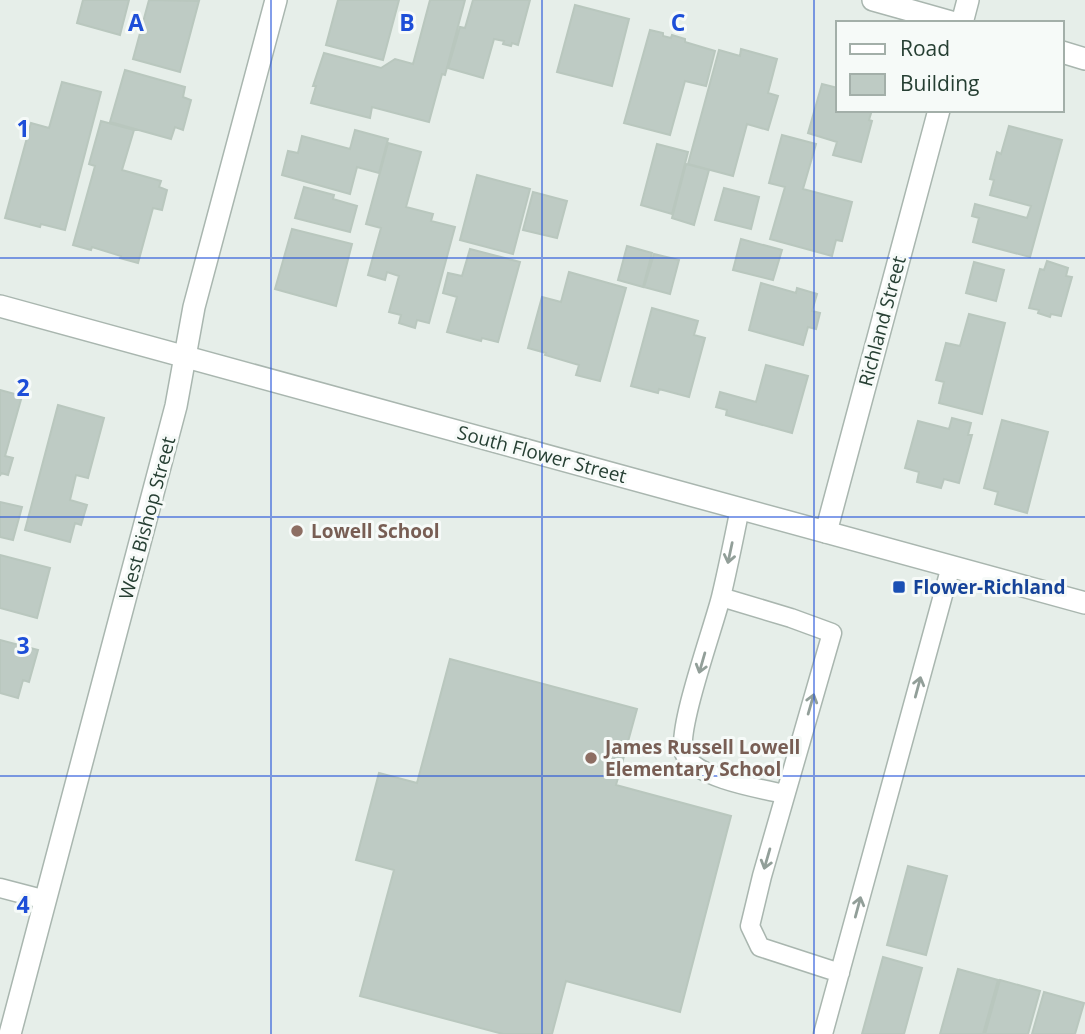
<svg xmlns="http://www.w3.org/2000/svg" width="1085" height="1034" viewBox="0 0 1085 1034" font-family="'Open Sans',sans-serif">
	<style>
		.building { fill: #becbc4; stroke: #b9c7be; stroke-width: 2 }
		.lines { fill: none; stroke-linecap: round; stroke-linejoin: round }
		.service-casing { stroke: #a9b6af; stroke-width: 21 }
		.minor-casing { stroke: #a9b6af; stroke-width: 24 }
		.tertiary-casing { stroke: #a9b6af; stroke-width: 24 }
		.service { stroke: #fff; stroke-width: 18 }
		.minor { stroke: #fff; stroke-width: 21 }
		.tertiary { stroke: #fff; stroke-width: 21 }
		.oneway { stroke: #929f99 }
		.grid { fill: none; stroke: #1d4ed8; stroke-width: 2; stroke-opacity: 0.55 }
		.education-dot { fill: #8d6e63; stroke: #f6faf8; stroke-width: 2.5 }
		.transit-dot { fill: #1a4fb4; stroke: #f6faf8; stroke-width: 2.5 }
		.labels { text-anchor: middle; stroke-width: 6; stroke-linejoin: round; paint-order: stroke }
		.street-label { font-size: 19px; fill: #263f33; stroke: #f6faf8 }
		.education-label { font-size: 19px; font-weight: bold; fill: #785e54; stroke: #f6faf8; text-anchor: start }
		.transit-label { font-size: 19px; font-weight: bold; fill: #164399; stroke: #f6faf8; text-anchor: start }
		.grid-label { font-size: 23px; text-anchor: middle; font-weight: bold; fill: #1d4ed8; stroke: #f6faf8; stroke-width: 6; stroke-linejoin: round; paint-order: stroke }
	</style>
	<rect width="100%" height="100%" fill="#e6eee9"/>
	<!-- building -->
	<path class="building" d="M83 0H129L120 35 77 23Z
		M149 0 199 1 180 72 133 59Z
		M338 0H399L383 60 326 45Z
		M430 0H465L445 75 442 74 429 122 372 107 370 118 311 103 316 86H313L324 53 381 68 395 59 413 64Z
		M473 0H530L518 45 512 43 511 46 503 44 504 41 494 39 483 78 448 68 460 27 465 28Z
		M575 5 629 19 612 86 557 72Z
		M650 30 663 33V36L671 38 672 35 685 39V42L715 51 706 86 685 81 670 135 624 123Z
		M741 49 777 59 768 93 778 96 768 130 747 124 733 176 688 164 719 50 740 56Z
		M125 70 185 87 183 97 191 100 183 130 175 127 171 139 110 122Z
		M62 82 101 92 65 230 41 224 40 227 5 218 31 123 49 128Z
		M822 84 838 88V110H872L869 120 872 121 861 162 833 155 837 142 808 133Z
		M101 121 134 130 122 170 161 181 159 187 167 190 162 210 153 208 138 263 120 258 121 256 92 247 91 250 73 245 95 166 89 164Z
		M1009 126 1062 140 1030 257 973 242 979 218 972 216 975 204 1027 218 1031 206 990 195 994 180 990 179 997 152 1001 154Z
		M355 130 388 139 379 173 357 167 350 194 282 175 288 151 298 153 302 136 350 149Z
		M782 135 816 144 803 189 852 202 842 241 836 240 832 256 770 239 785 187 769 183Z
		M388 143 421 152 406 207 433 214 431 221 455 227 429 323 417 320 415 328 399 323 401 315 389 312 399 276 387 272 385 280 368 275 381 228 366 224Z
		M657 144 688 152 672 214 641 205Z
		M686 164 709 170 694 225 672 218Z
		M477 175 530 189 513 254 460 240Z
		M304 187 334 195 333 199 357 206 350 232 295 218Z
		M724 188 759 197 751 229 715 220Z
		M533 192 567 201 557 238 523 230Z
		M292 229 352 244 336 306 275 289Z
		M741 239 782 250 773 280 733 270Z
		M627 246 652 253 643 287 618 280Z
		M470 249 520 262 498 342 482 338 481 341 447 332 457 297 443 293 448 273 462 276Z
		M654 254 679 260 670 294 644 287Z
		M1047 261 1068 268 1066 276 1072 277 1061 316 1051 314 1050 317 1038 313 1039 310 1029 308 1040 269 1044 270Z
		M974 262 1004 270 996 301 966 293Z
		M569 272 626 288 600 381 576 375 579 365 545 355 546 353 528 348 542 297 561 302Z
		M761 283 796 293 797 288 817 294 812 311 820 313 816 329 808 327 803 345 749 330Z
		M652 308 698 321 694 335 705 338 689 397 659 389 658 393 631 386Z
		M969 314 1005 323 982 414 939 403 944 382 936 380 946 343 960 346Z
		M766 365 808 376 792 433 726 415 727 410 716 407 720 392 756 402Z
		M0 390 22 396 5 456 13 458 8 475 1 473 0 476Z
		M58 405 104 418 88 478 76 475 70 500 87 505 81 525 75 523 70 542 25 530Z
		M952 418 971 423 968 435H972L959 483 944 479 941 488 917 482 919 472 905 468 918 421 949 429Z
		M1002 420 1048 432 1027 513 995 504 998 492 984 488Z
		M0 502 22 507 13 540 0 537Z
		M0 555 50 568 37 618 0 608Z
		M0 640 38 650 29 682 23 680 18 698 0 693Z
		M450 659 637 709 616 785 731 816 680 1012 566 981 552 1034H503L360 996 394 870 356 860 379 773 417 783Z
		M908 866 947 876 926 955 887 945Z
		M883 957 922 968 904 1034H862Z
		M958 969 998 980 983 1034H940Z
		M1000 980 1040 991 1028 1034H985Z
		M1044 992 1084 1003 1075 1034H1032Z"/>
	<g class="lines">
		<!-- service casing -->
		<g class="service-casing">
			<path id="service" d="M740 508C734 538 728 568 721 597 714 626 676 730 684 753 694 778 761 789 785 794
				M721 597 791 618 832 633 762 876 750 926 760 947 840 973
				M0 888 46 900
				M823 1034 951 566"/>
		</g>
		<!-- minor casing -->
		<g class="minor-casing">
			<path id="minor" d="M873 0 955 23
				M962 23 968 0
				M1062 52 1085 59
				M826 532 939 110
				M10 1034 176 406 194 307 276 0"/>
		</g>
		<!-- tertiary casing -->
		<g class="tertiary-casing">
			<path id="tertiary" d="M0 306 1085 603"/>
		</g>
		<!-- service -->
		<use href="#service" class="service"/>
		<!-- minor -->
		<use href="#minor" class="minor"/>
		<!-- tertiary -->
		<use href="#tertiary" class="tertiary"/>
	</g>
	<!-- one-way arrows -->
	<defs><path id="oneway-shaft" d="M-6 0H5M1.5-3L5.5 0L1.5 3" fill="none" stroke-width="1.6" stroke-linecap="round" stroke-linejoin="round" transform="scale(1.75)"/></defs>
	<g class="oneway">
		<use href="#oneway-shaft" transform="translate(730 553) rotate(102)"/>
		<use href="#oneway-shaft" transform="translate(702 663) rotate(106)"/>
		<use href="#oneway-shaft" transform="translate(918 687) rotate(-75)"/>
		<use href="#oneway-shaft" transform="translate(811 704) rotate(-74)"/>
		<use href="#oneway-shaft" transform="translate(767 859) rotate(106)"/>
		<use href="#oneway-shaft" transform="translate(858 907) rotate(-75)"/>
	</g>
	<!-- grid -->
	<path class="grid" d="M271 0V1034M542 0V1034M814 0V1034M0 258H1085M0 517H1085M0 776H1085"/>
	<!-- markers -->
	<g class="education-dot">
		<circle cx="297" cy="531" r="7"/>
		<circle cx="591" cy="758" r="7"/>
	</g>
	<rect class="transit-dot" x="892" y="580" width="14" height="14" rx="3.5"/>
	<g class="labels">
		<!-- street labels -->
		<g class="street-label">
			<text transform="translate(882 321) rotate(-75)" y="7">Richland Street</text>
			<text transform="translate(542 454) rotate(15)" y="7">South Flower Street</text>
			<text transform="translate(147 518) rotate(-75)" y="7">West Bishop Street</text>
		</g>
		<!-- education labels -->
		<g class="education-label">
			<text x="311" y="538">Lowell School</text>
			<text x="605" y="754">James Russell Lowell<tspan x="605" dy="22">Elementary School</tspan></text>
		</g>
		<!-- transit labels -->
		<g class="transit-label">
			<text x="913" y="594">Flower-Richland</text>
		</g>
	</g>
	<g class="grid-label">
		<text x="136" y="31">A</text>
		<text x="407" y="31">B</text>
		<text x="678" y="31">C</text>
		<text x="23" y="137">1</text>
		<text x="23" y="396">2</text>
		<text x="23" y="654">3</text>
		<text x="23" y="913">4</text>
	</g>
	<!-- legend -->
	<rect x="836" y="21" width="228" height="91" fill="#f6faf8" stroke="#a3afa9" stroke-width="2"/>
	<rect x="850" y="44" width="35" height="10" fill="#ffffff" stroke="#a3afa9" stroke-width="2"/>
	<text x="900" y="56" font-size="21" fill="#263f33">Road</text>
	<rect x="850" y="74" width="35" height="21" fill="#becbc4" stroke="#a3afa9" stroke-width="2"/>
	<text x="900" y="91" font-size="21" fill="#263f33">Building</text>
</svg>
